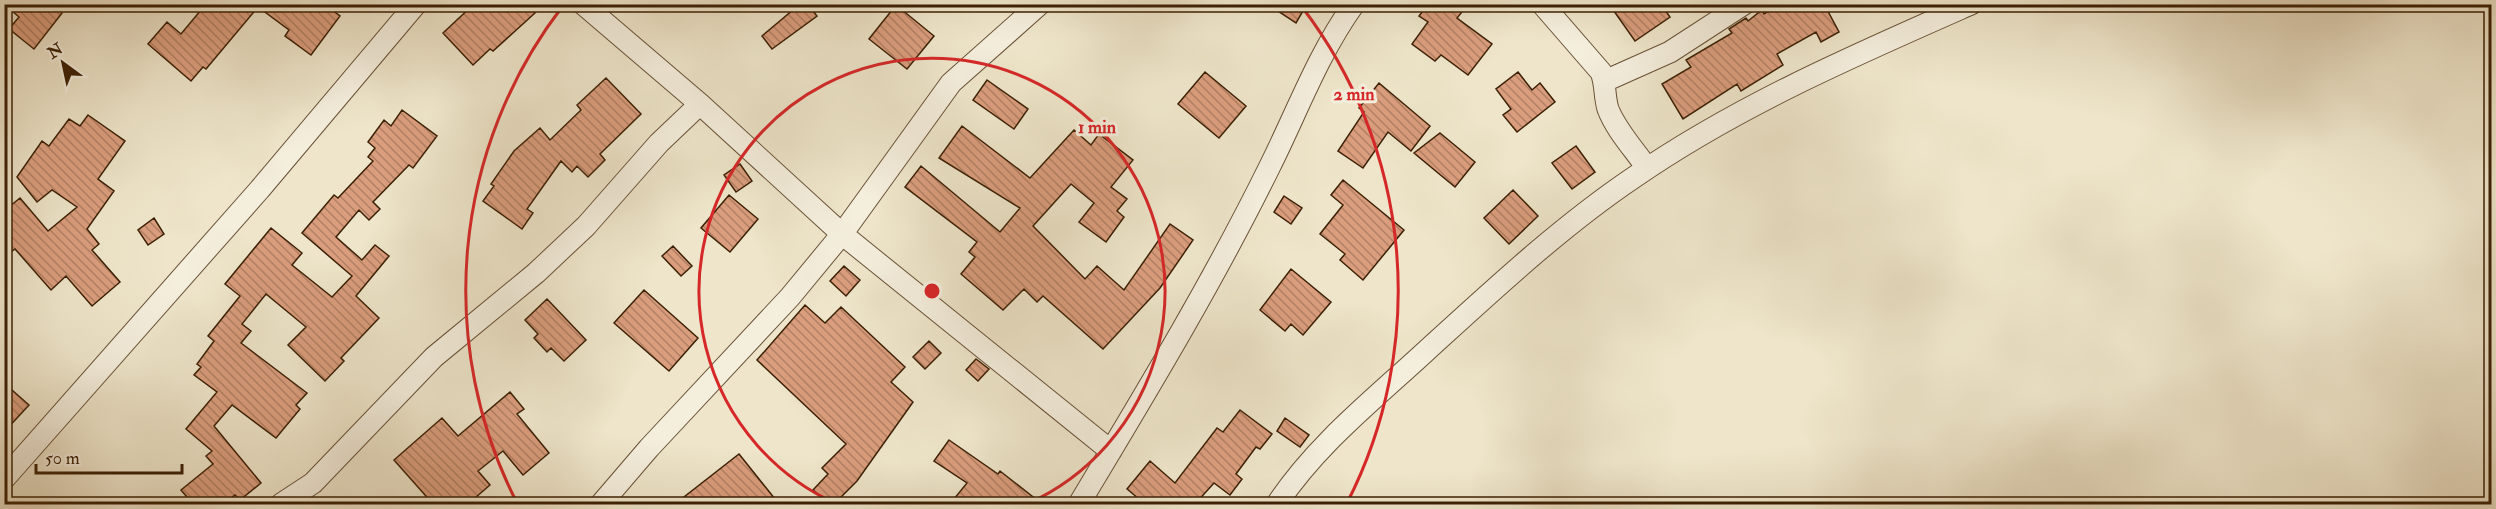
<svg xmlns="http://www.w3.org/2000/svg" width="2496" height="509" viewBox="0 0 2496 509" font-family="'IM FELL Double Pica',serif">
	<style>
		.building { fill: url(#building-back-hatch); stroke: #3c2005; stroke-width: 1.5 }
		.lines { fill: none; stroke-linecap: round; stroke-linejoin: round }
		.minor-casing { stroke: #685136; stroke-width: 23 }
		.minor { stroke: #f4eedd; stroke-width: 21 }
		.ring { fill: none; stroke: #d62828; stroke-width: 3 }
		.centre { fill: #d62828; stroke: #f4eedd; stroke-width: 3 }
		.ring-label { font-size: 18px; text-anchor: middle; font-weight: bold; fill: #d62828; stroke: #f4eedd; stroke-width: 6; stroke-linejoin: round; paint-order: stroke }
	</style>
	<defs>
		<pattern id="building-back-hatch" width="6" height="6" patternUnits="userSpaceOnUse" patternTransform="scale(1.5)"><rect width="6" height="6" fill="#da9d7d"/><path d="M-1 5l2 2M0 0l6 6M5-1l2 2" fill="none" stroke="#b28064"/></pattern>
	</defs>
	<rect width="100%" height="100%" fill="#eee5ca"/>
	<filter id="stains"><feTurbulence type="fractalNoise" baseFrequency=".00333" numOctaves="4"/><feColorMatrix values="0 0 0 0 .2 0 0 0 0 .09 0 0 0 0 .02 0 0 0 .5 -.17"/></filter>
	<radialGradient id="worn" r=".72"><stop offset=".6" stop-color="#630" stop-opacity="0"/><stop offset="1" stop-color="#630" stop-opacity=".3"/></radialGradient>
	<!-- building -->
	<path class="building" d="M4 4H52L62 13 34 49 9 29 19 17Z
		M206 4H324L340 16 311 55 285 36 289 30 258 7 206 69 203 67 191 81 148 44 167 22 181 34Z
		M474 4H527L535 13 493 51 490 49 473 65 443 33Z
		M800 4H808L817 16 772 49 762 36Z
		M1267 4H1307L1296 23Z
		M1428 4H1451L1462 12 1457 18 1492 44 1468 75 1441 55 1435 61 1412 44 1428 22 1419 16Z
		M1609 4H1661L1670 17 1635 41Z
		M1780 4H1824L1839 32 1821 42 1816 32 1777 54 1783 65 1741 91 1737 84 1683 119 1662 84 1691 67 1686 60 1732 33 1729 29 1746 18 1748 21 1762 10 1764 14Z
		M896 5 934 36 907 69 869 39Z
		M1205 72 1246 106 1219 138 1178 104Z
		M1518 72 1532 90 1540 83 1555 102 1517 132 1503 115 1511 109 1496 89Z
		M606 78 641 114 600 154 605 160 588 177 577 166 572 172 561 161 527 209 533 213 522 229 483 201 494 186 491 184 514 151 540 128 550 140 581 110 577 105Z
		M987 80 1028 109 1014 129 973 100Z
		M1379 83 1430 126 1411 151 1388 132 1363 168 1338 151 1364 112 1359 108Z
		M402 110 437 136 413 168 409 165 373 202 380 209 369 220 359 210 336 237 362 260 375 245 389 256 356 296 379 318 341 358 344 361 325 381 288 345 306 327 266 294 242 324 251 331 241 343 307 393 296 405 300 409 276 438 232 405 214 426 261 483 240 500 235 495 223 504H193L181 490 213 464 206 456 212 451 186 429 217 392 194 375 201 367 197 364 214 341 208 336 240 296 225 284 271 228 302 253 292 265 332 297 352 276 302 233 334 195 338 198 373 161 368 157 375 148 368 142 384 120 391 126Z
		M88 115 125 141 98 179 114 191 87 229 99 244 92 250 120 282 92 306 66 276 51 290 15 249 4 257V211L20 198 48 231 77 207 52 190 37 202 17 177 42 141 49 146 69 119 80 126Z
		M962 126 1030 178 1074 130 1091 145 1099 134 1133 160 1111 187 1127 199 1117 211 1124 217 1106 242 1079 222 1094 203 1071 184 1033 226 1085 279 1097 266 1124 290 1170 224 1193 240 1160 288 1103 349 1043 296 1037 302 1024 289 1003 310 961 274 975 257 969 252 977 242 905 187 921 166 1000 232 1020 208 939 158Z
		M1440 133 1475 162 1455 187 1414 153Z
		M1576 146 1595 172 1572 189 1552 163Z
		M740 164 752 181 736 192 724 175Z
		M1343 180 1404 230 1363 280 1340 260 1345 254 1320 234 1343 205 1331 195Z
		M1513 190 1538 216 1509 244 1484 218Z
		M729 195 758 219 730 252 701 228Z
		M1284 196 1302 208 1291 224 1274 212Z
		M154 218 164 234 148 245 138 230Z
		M673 246 692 266 681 276 662 256Z
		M844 266 860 280 846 296 830 281Z
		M1291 269 1331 302 1303 335 1291 324 1285 331 1260 310Z
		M644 290 698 338 669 371 614 323Z
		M547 299 586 340 564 361 551 348 547 352 534 338 538 334 525 320Z
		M805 305 825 323 841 307 905 367 891 382 913 402 857 481 834 504H828L813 490 828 474 822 468 846 444 757 360Z
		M929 341 941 353 925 369 913 357Z
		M976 359 989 369 978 381 966 370Z
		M4 383 29 405 4 432Z
		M510 392 524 409 517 414 549 453 523 475 503 451 478 471 490 485 468 504H433L394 460 442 418 458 436Z
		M1240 410 1272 434 1260 449 1256 447 1236 474 1242 479 1230 495 1214 483 1195 504H1145L1127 489 1150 461 1175 483 1217 428 1223 432Z
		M1285 418 1309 435 1300 447 1277 431Z
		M949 440 998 474 1000 471 1042 504H950L967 483 934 461Z
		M739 454 779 504H675Z"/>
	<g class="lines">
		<!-- minor casing -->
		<g class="minor-casing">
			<path id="minor" d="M583 4 700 104 842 234 1111 451
				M1542 4 1601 72C1606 84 1604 96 1608 109 1616 130 1634 149 1647 168
				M1605 81 1670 52 1744 4
				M4 479 260 189 416 4
				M281 504 313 483 434 357 536 273 586 226 659 143 700 104
				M601 504 649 448 790 297 842 234 951 83 1040 4
				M1079 504C1145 394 1213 282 1270 166 1297 112 1318 54 1354 4
				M1277 504C1316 445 1373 400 1425 352 1491 292 1559 228 1633 178 1737 106 1855 55 1971 4"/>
		</g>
		<!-- minor -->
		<use href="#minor" class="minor"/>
	</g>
	<!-- distance rings -->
	<g class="ring">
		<path d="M837 504A233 233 0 1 1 1027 504"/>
		<path d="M517 503A466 466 0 0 1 562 7M1302 7A466 466 0 0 1 1347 503"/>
	</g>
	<circle cx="932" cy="291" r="9" class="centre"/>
	<g class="ring-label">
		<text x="1354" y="100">2 min</text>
		<text x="1097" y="133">1 min</text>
	</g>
	<!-- margin -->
	<rect width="2496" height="509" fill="none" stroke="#eee5ca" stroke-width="24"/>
	<rect x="6" y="6" width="2484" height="497" fill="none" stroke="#3c2005" stroke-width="3"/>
	<rect x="12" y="12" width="2472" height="485" fill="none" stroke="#3c2005" stroke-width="1.5"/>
	<!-- north arrow -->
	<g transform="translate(63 63) rotate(327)" stroke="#f4eedd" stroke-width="4.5" paint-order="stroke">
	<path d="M0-4.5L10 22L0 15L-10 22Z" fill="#3c2005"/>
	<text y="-9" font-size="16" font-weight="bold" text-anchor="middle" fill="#3c2005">N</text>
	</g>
	<!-- scale -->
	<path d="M36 464v9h146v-9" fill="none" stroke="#3c2005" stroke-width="3"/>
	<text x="45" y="464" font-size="18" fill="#3c2005" stroke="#f4eedd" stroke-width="4.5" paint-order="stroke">50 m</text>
	<rect width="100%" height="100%" filter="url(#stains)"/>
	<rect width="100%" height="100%" fill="url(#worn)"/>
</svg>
